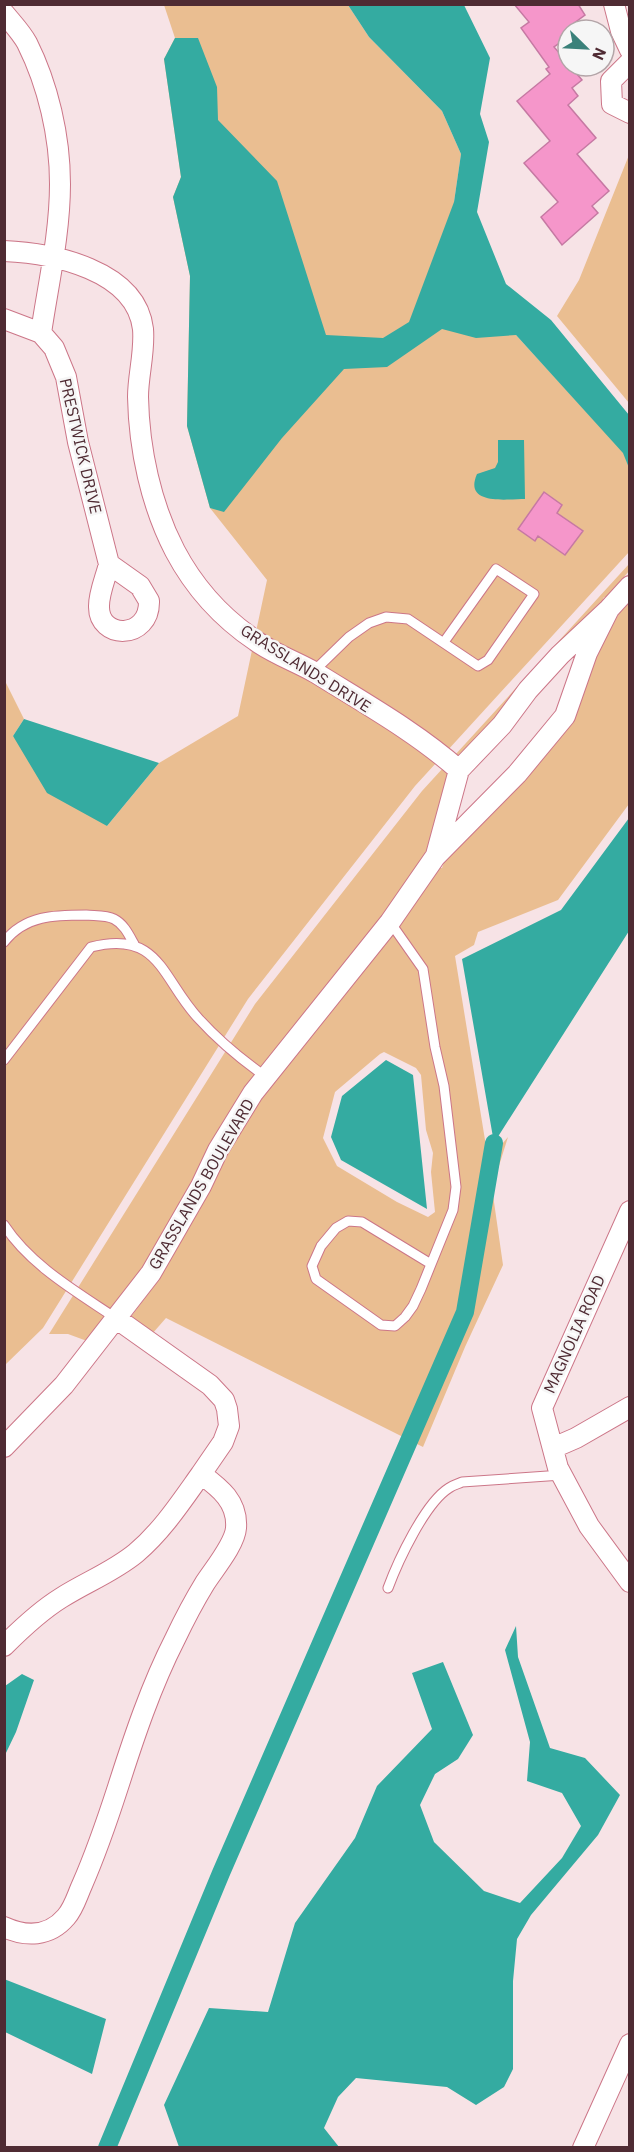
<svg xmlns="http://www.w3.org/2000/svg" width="634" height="2152" viewBox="0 0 634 2152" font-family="'IBM Plex Sans',sans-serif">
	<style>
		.green { fill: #eabe91; fill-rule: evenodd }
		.water { fill: #34aba1 }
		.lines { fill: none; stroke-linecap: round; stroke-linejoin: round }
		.canal { stroke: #34aba1; stroke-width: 18 }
		.building { fill: #f596ca; stroke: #c679a3; stroke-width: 1.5 }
		.lane-casing { stroke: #cc7688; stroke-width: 11 }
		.street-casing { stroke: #cc7688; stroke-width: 22 }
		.lane { stroke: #fff; stroke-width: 9 }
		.street { stroke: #fff; stroke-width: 20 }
		.labels { text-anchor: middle; stroke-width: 5; stroke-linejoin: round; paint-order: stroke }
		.street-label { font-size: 16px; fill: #4f2b33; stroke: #f6f6f6 }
	</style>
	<rect width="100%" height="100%" fill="#f7e3e6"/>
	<!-- green -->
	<path class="green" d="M164 5H348L369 37 442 111 461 154 454 202 516 335 624 453 629 468V552L415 786 248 999 43 1328 5 1365 4 679 24 719 13 736 107 826 159 763 238 716 267 580 210 508 187 426 190 276 173 197 181 177 164 59 175 38Z
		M629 155V403L557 316 579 280Z
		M629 564V571L606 598 604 597 601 604 552 649 521 684 494 719 458 757 455 755Z
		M629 601V804L558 900 478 932 474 945 455 956 486 1146 492 1150H497L508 1137 492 1188 503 1265 465 1347 423 1447 166 1318 152 1334 130 1318 160 1278 210 1191 227 1154 261 1098 398 927 440 868H442L444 862 525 780 573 722 596 657 618 615ZM384 1052 416 1068 421 1075 426 1130 433 1153 431 1172 435 1212 428 1217 397 1202 337 1166 323 1138 335 1092 380 1054Z
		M443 768 448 772 426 852 382 916 244 1088 210 1145 192 1182 143 1268 87 1341 68 1334H49L255 1004 422 791Z"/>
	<!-- water -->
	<path class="water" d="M348 5H464L490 58 480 114 489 142 477 212 506 284 551 320 629 415V468L623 453 516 335 476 338 442 329 387 367 344 369 282 438 224 512 210 508 187 426 190 276 173 197 181 177 164 59 175 38H198L217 87 218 120 277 181 326 335 383 338 409 322 454 202 461 154 442 111 369 37Z
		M498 440H524L525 499C507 499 463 506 477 474L495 468 498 462Z
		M24 719 159 763 107 826 47 793 13 736Z
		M629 818V931L494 1143 462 959 561 910Z
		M386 1060 413 1075 427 1209 341 1160 331 1137 342 1096Z
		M516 1626 518 1657 550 1748 585 1758 620 1795 598 1835 531 1915 517 1939 513 1981V2069L504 2087 476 2105 447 2087 356 2078 338 2097 324 2128 339 2147H179L164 2105 209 2008 268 2012 295 1923 355 1838 377 1786 432 1729 412 1673 443 1662 473 1735 458 1759 435 1774 420 1805 434 1842 484 1891 520 1903 562 1858 581 1826 562 1793 527 1781 530 1742 505 1650Z
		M22 1674 34 1680 16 1732 5 1755V1686Z
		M4 1979 106 2019 92 2074 5 2032Z"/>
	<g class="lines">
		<!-- canal -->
		<path class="canal" d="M107 2148 221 1873 465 1312 494 1143"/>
	</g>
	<!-- building -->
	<path class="building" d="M514 4H578L585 15 573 24 578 30H568V37L554 47 568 63V66H570L582 80 572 88 578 96 568 105 596 138 577 154 609 191 592 206 598 213 562 245 541 217 558 202 524 163 550 141 517 101 550 74 546 69 549 67 521 28 529 22Z
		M544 492 562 505 557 513 583 531 565 555 538 536 535 541 518 529Z"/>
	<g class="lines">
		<!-- lane casing -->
		<g class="lane-casing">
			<path id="lane" d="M313 672 349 637 369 623 386 617 408 619 478 666 488 660 534 594 496 569 444 642
				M390 922 423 969 435 1047 444 1086 456 1187 453 1210 421 1289 413 1306 405 1317 395 1326 381 1325 316 1279 312 1266 321 1246 336 1228 348 1221 362 1222 431 1264
				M4 942C25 915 55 915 86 915 94 916 106 915 114 919 124 924 129 935 134 944
				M4 1060 91 947C160 929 162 980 199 1019 219 1041 242 1060 266 1077
				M4 1225C31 1266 77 1292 117 1319
				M388 1588C398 1561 425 1503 449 1488 453 1485 458 1484 462 1482L562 1475"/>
		</g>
		<!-- street casing -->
		<g class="street-casing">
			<path id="street" d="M614 4 621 31 630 50
				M4 13C12 23 21 32 27 43 48 85 60 136 60 184 60 234 48 285 41 333
				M630 62 611 81 612 104 630 113
				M4 251C53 253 136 270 143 329 145 352 138 375 138 397 139 449 151 505 175 551 194 587 222 618 256 641 274 654 297 662 316 673 364 703 416 732 459 770
				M4 319 41 333 54 348 66 377 78 442 109 564
				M109 564 140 586 149 601C150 640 98 640 99 606 99 592 106 577 109 564Z
				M436 855 459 770 502 725 528 690 560 655 609 609 630 586
				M630 1211 542 1408 558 1468 589 1526 630 1582
				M117 1319 210 1385 224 1400 227 1409 229 1426 223 1442 201 1474
				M4 1447 64 1385 151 1273 201 1186 218 1150 253 1093 390 922 435 857 517 774 565 716 587 653 609 609
				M553 1448 576 1438 630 1407
				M4 1646C22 1628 40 1611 61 1598 86 1582 113 1572 136 1553 162 1531 181 1502 201 1474 220 1488 238 1502 236 1528 235 1544 214 1569 205 1583 194 1601 184 1620 175 1639 151 1686 134 1737 118 1787 107 1821 96 1853 82 1885 77 1896 74 1908 66 1917 49 1937 26 1937 4 1927
				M583 2148 630 2044"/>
		</g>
		<!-- lane -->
		<use href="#lane" class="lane"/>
		<!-- street -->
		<use href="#street" class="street"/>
	</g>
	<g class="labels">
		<!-- street labels -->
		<g class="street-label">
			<text transform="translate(81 446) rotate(77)" y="6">PRESTWICK DRIVE</text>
			<text transform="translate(306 668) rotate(32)" y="6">GRASSLANDS DRIVE</text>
			<text transform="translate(201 1184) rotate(-60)" y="6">GRASSLANDS BOULEVARD</text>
			<text transform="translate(574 1334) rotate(-66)" y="6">MAGNOLIA ROAD</text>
		</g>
	</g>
	<!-- border -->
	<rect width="634" height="2152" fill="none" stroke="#4f2b33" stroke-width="12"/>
	<!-- north arrow -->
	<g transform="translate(586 48) rotate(114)"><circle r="28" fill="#f6f6f6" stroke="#b3a5a8" stroke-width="1.5"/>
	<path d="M0-4.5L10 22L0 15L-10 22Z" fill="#3a817a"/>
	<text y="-9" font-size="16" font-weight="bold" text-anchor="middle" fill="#4f2b33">N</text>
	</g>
</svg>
